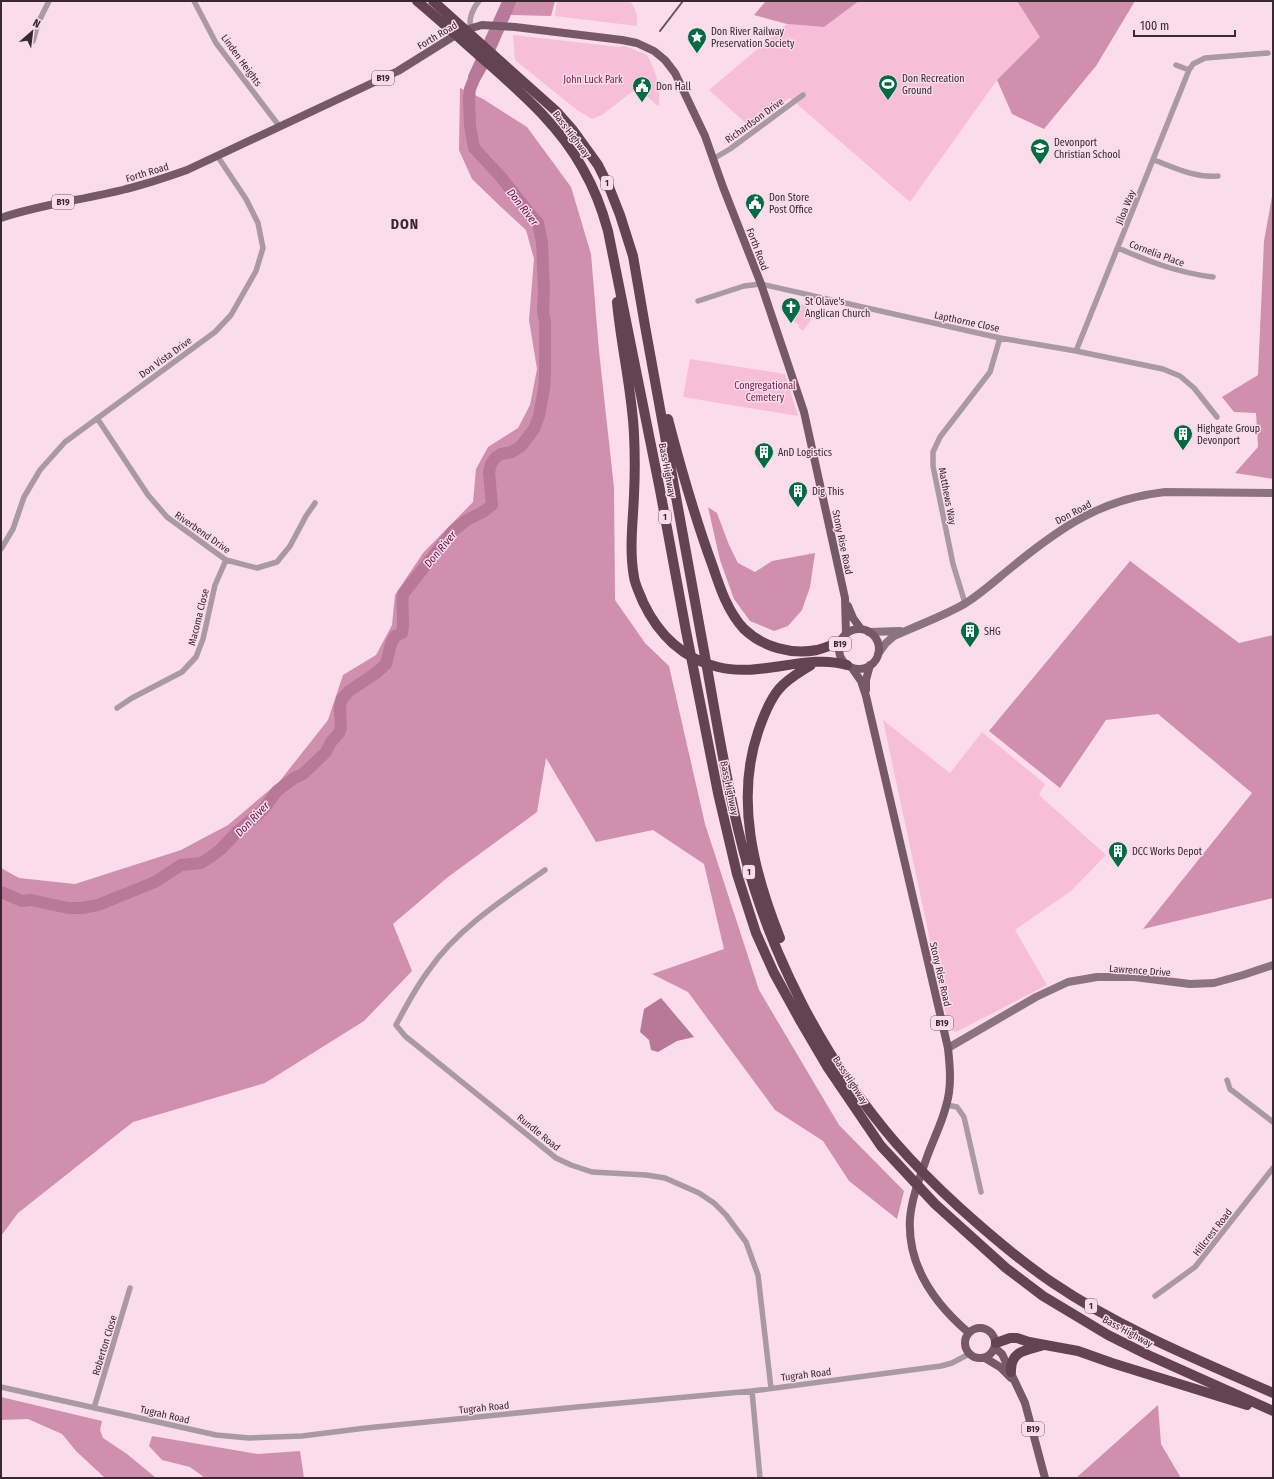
<svg xmlns="http://www.w3.org/2000/svg" width="1274" height="1479" viewBox="0 0 1274 1479" font-family="'Fira Sans Condensed',sans-serif">
	<style>
		.green { fill: #f7bed8 }
		.forest { fill: #d18fae }
		.water { fill: #b87897 }
		.lines { fill: none; stroke-linecap: round; stroke-linejoin: round }
		.river { stroke: #b87897; stroke-width: 12 }
		.street { stroke: #a999a0; stroke-width: 5.5 }
		.secondary { stroke: #8b747e; stroke-width: 8 }
		.primary { stroke: #765966; stroke-width: 8 }
		.highway { stroke: #634352; stroke-width: 10 }
		.rail { stroke: #65535b; stroke-width: 2 }
		.labels { text-anchor: middle; stroke-width: 3; stroke-linejoin: round; paint-order: stroke }
		.shield { fill: #fbdcea; stroke: #725f67; stroke-width: 1 }
		.shield-label { font-size: 9px; font-weight: bold; fill: #37292f }
		.poi-label { font-size: 10px; fill: #37292f; stroke: #fbdcea; text-anchor: start }
		.street-label { font-size: 10px; fill: #37292f; stroke: #fbdcea }
		.park-label { font-size: 10px; fill: #72244f; stroke: #fbdcea }
		.water-label { font-size: 11px; font-style: italic; fill: #5e103f; stroke: #fbdcea }
		.district-label { font-size: 14px; font-weight: bold; letter-spacing: 1px; fill: #37292f; stroke: #fbdcea }
	</style>
	<rect width="100%" height="100%" fill="#fbdcea"/>
	<!-- green -->
	<path class="green" d="M557 1H630C636 10 638 15 637 26L555 16Z
		M859 1H1017L1041 37 997 80 910 202 790 98 750 127 709 90 787 24 824 27Z
		M513 35 619 47 625 46 647 55C656 72 661 87 659 105L658 106 637 88 602 115 592 119 577 110 515 60Z
		M802 304 816 313 803 331 798 327 799 325 792 320 793 318V317Z
		M690 359 785 374 798 416 683 397Z
		M883 720 950 773 982 732 1045 784 1039 795 1106 855 1071 891 1015 930 1047 985 956 1032 949 1029Z"/>
	<!-- forest -->
	<path class="forest" d="M517 1H555L551 16 510 15Z
		M766 1H859L824 27 787 24 754 15Z
		M1017 1H1135L1096 66 1044 129 1012 114 997 80 1040 37Z
		M460 88 483 99 527 127 571 187 591 254 599 351 614 488 615 600 645 643 669 666 705 824 759 990 839 1125 904 1191 897 1219 849 1181 823 1141 775 1110 688 992 652 974 724 949 704 864 653 830 596 842 546 758 537 812 448 877 393 924 412 971 364 1021 265 1083 133 1122 18 1213 1 1236V868L19 878 75 884 181 850 228 825 279 782 328 720 343 675 376 655 392 625 395 595 423 553 473 502 476 469 488 447 518 428 530 405 537 369 529 320 534 259 526 230 501 207 472 179 459 150Z
		M1273 191V479L1235 473 1258 447 1256 413 1234 412 1222 397 1258 375 1264 241Z
		M708 507 717 513 729 545 738 563 755 572 772 561 815 553 810 587 802 610 788 626 774 631 750 621 734 599 720 560Z
		M1130 561 1239 643 1273 635V898L1143 929 1252 793 1158 714 1106 720 1060 788 989 731Z
		M1 1397 102 1421 100 1430 103 1438 127 1454 156 1478H105L76 1451 62 1434 28 1419 1 1420Z
		M1158 1405 1161 1444 1181 1478H1076Z
		M152 1436 258 1454 300 1451 304 1478H205L190 1467 162 1460 149 1446Z"/>
	<!-- water -->
	<path class="water" d="M502 1H517L489 65 478 84 470 89 468 76Z
		M661 998 694 1037 677 1041 658 1052 651 1050 649 1040 640 1032 644 1009Z"/>
	<g class="lines">
		<!-- river -->
		<path class="river" d="M1 892 22 901 31 900 68 908H82L98 905 155 882 181 865 201 863 209 858 220 850 238 831 263 810 277 791 294 778 303 774 326 752 331 742 339 733 341 728 340 707 342 699 349 691 376 673 386 664 391 644 395 636 402 633C405 619 401 608 403 594L453 531 467 520 483 512 492 505 489 472 491 464 495 458 501 454 512 452 521 446 534 429 539 416 544 389 545 374V322L543 311 544 290 542 242 538 223 529 213 501 177 474 148 470 126 469 99 470 89 476 74"/>
		<!-- street -->
		<path class="street" d="M194 1 216 43 280 127
			M471 28C468 19 473 8 479 1
			M33 41 38 23 49 1
			M1176 65 1189 70
			M713 159 730 149 803 95
			M1154 160C1175 168 1195 178 1218 176
			M1118 248C1150 262 1179 273 1213 277
			M698 301 744 286 761 284 1000 338 1076 351 1163 369 1180 376 1194 388 1217 417
			M1076 351 1189 70 1193 64 1205 58 1268 53
			M97 418 148 495 167 517 226 560 257 568 277 562 290 546 306 516 315 503
			M1 549 13 529 24 497 40 470 65 442 215 332 231 315 256 271 263 248 258 223 246 199 218 157
			M965 603 953 564 933 466V452L940 437 990 372 1000 338
			M117 708 132 698 182 672 196 657 203 639 215 585 226 560
			M545 870C505 898 457 929 429 970 416 987 406 1006 396 1025L405 1036 556 1158 571 1165 592 1172 646 1175 665 1178 699 1193 714 1203 726 1215 746 1242 758 1275 771 1388
			M1227 1080 1230 1089 1273 1122
			M947 1105 957 1107 964 1117 981 1192
			M1155 1296 1195 1267 1273 1168
			M1 1387 216 1435 249 1438 302 1436 366 1428 577 1407 752 1391 941 1366 952 1363 969 1354
			M752 1391 760 1478
			M94 1408 130 1288"/>
		<!-- secondary -->
		<path class="secondary" d="M869 632 900 631
			M878 654 886 643 894 636C918 625 944 616 966 603 983 592 997 579 1012 567 1061 527 1101 499 1165 492L1273 493
			M948 1048 1036 997 1068 982 1097 977H1134L1190 984 1214 983 1243 975 1273 965"/>
		<!-- primary -->
		<path class="primary" d="M1 218C41 204 84 200 126 189 147 184 167 177 187 170L398 71 462 31 482 25 515 27 622 40 637 43 654 51 665 60 675 73 705 136 723 187 761 284 798 394 804 412 845 598 846 634
			M848 606 853 618 861 629
			M839 649a20 20 0 1 1 40 0a20 20 0 1 1-40 0Z
			M852 668 861 681 866 696 948 1048C950 1067 952 1087 946 1106 942 1123 933 1140 927 1157 920 1177 912 1197 910 1218 907 1265 935 1304 969 1333
			M866 690V680L870 665
			M965 1343a15 15 0 1 1 30 0a15 15 0 1 1-30 0Z
			M995 1348 1002 1354 1025 1403 1045 1478
			M985 1358 1000 1367 1011 1378"/>
		<!-- highway -->
		<path class="highway" d="M417 1C442 22 466 44 490 65 525 96 561 128 583 169 594 188 602 209 608 231L660 490 686 631 718 793 737 874 756 933 774 973 801 1022 828 1068 881 1146 935 1204 1006 1268 1043 1296 1108 1335 1148 1355 1273 1411
			M433 1 557 112 572 129 598 165 609 187 620 215 633 256 645 326C664 430 683 535 702 640 715 709 725 780 743 849 770 955 823 1058 895 1142 915 1165 937 1187 960 1208 990 1235 1020 1261 1053 1283 1121 1329 1198 1360 1273 1393
			M617 302C621 346 632 390 634 434 635 454 635 475 634 495 633 522 629 549 634 577 635 585 640 594 643 602 658 634 683 659 718 667 761 678 807 653 847 665
			M668 419C681 469 695 518 713 567 720 588 728 612 744 629 763 647 791 655 817 650 825 648 832 645 840 642
			M780 938C754 873 735 800 758 732 763 717 769 701 779 689 788 678 800 672 811 665
			M996 1343 1010 1338H1017L1029 1342 1078 1351 1112 1363 1247 1405
			M1011 1372C1010 1351 1026 1350 1041 1346"/>
		<!-- rail -->
		<path class="rail" d="M660 31 683 1"/>
	</g>
	<!-- icons -->
	<defs>
		<g id="sight-pin" transform="scale(1)"><path d="M0 17L-7.5 6A9.5 9.5 0 1 1 7.5 6Z" fill="#016b41" stroke="#fbdcea"/><path d="M0-6L1.8-2.2L6-1.7L2.9 1.2L3.7 5.4L0 3.3L-3.7 5.4L-2.9 1.2L-6-1.7L-1.8-2.2Z" fill="#fff"/></g>
		<g id="stadium-pin" transform="scale(1)"><path d="M0 17L-7.5 6A9.5 9.5 0 1 1 7.5 6Z" fill="#016b41" stroke="#fbdcea"/><path d="M0-5a6.5 5 0 1 0 0 10a6.5 5 0 1 0 0-10ZM-3.5-1.8h7v3.6h-7Z" fill="#fff"/></g>
		<g id="civic-pin" transform="scale(1)"><path d="M0 17L-7.5 6A9.5 9.5 0 1 1 7.5 6Z" fill="#016b41" stroke="#fbdcea"/><path d="M-.6-6.5H3V-4.5H.6V-3L4-1V1h2V6H-6V1h2V-1L-.6-3ZM-1.2 2.5V6h2.4V2.5Z" fill="#fff"/></g>
		<g id="school-pin" transform="scale(1)"><path d="M0 17L-7.5 6A9.5 9.5 0 1 1 7.5 6Z" fill="#016b41" stroke="#fbdcea"/><path d="M0-5L7-2L0 1L-7-2ZM-4 1L0 2.5L4 1V4Q0 6-4 4Z" fill="#fff"/></g>
		<g id="church-pin" transform="scale(1)"><path d="M0 17L-7.5 6A9.5 9.5 0 1 1 7.5 6Z" fill="#016b41" stroke="#fbdcea"/><path d="M-1.2-6h2.4v3.5h3.3v2.4h-3.3V6h-2.4V-.1h-3.3v-2.4h3.3Z" fill="#fff"/></g>
		<g id="building-pin" transform="scale(1)"><path d="M0 17L-7.5 6A9.5 9.5 0 1 1 7.5 6Z" fill="#016b41" stroke="#fbdcea"/><path d="M-4-6H4V6H1V3H-1V6H-4ZM-2.5-4.3h1.7v1.8h-1.7ZM.8-4.3h1.7v1.8H.8ZM-2.5-1h1.7V.8h-1.7ZM.8-1h1.7V.8H.8Z" fill="#fff"/></g>
	</defs>
	<g fill-rule="evenodd">
		<use href="#sight-pin" x="697" y="37"/>
		<use href="#stadium-pin" x="888" y="84"/>
		<use href="#civic-pin" x="642" y="86"/>
		<use href="#school-pin" x="1040" y="148"/>
		<use href="#civic-pin" x="755" y="203"/>
		<use href="#church-pin" x="791" y="307"/>
		<use href="#building-pin" x="1183" y="434"/>
		<use href="#building-pin" x="764" y="452"/>
		<use href="#building-pin" x="798" y="491"/>
		<use href="#building-pin" x="970" y="631"/>
		<use href="#building-pin" x="1118" y="851"/>
	</g>
	<g class="labels">
		<!-- shield labels -->
		<g class="shield">
			<rect x="372" y="71" width="22" height="14" rx="3"/>
			<rect x="601" y="176" width="12" height="14" rx="3"/>
			<rect x="52" y="195" width="22" height="14" rx="3"/>
			<rect x="659" y="510" width="12" height="14" rx="3"/>
			<rect x="829" y="637" width="22" height="14" rx="3"/>
			<rect x="743" y="865" width="12" height="14" rx="3"/>
			<rect x="931" y="1016" width="22" height="14" rx="3"/>
			<rect x="1085" y="1299" width="12" height="14" rx="3"/>
			<rect x="1022" y="1422" width="22" height="14" rx="3"/>
		</g>
		<g class="shield-label">
			<text x="383" y="81">B19</text>
			<text x="607" y="186">1</text>
			<text x="63" y="205">B19</text>
			<text x="665" y="520">1</text>
			<text x="840" y="647">B19</text>
			<text x="749" y="875">1</text>
			<text x="942" y="1026">B19</text>
			<text x="1091" y="1309">1</text>
			<text x="1033" y="1432">B19</text>
		</g>
		<!-- poi labels -->
		<g class="poi-label">
			<text x="711" y="35">Don River Railway<tspan x="711" dy="12">Preservation Society</tspan></text>
			<text x="902" y="82">Don Recreation<tspan x="902" dy="12">Ground</tspan></text>
			<text x="656" y="90">Don Hall</text>
			<text x="1054" y="146">Devonport<tspan x="1054" dy="12">Christian School</tspan></text>
			<text x="769" y="201">Don Store<tspan x="769" dy="12">Post Office</tspan></text>
			<text x="805" y="305">St Olave's<tspan x="805" dy="12">Anglican Church</tspan></text>
			<text x="1197" y="432">Highgate Group<tspan x="1197" dy="12">Devonport</tspan></text>
			<text x="778" y="456">AnD Logistics</text>
			<text x="812" y="495">Dig This</text>
			<text x="984" y="635">SHG</text>
			<text x="1132" y="855">DCC Works Depot</text>
		</g>
		<!-- street labels -->
		<g class="street-label">
			<text transform="translate(437 35) rotate(-31)" y="4">Forth Road</text>
			<text transform="translate(242 60) rotate(54)" y="4">Linden Heights</text>
			<text transform="translate(754 120) rotate(-36)" y="4">Richardson Drive</text>
			<text transform="translate(572 134) rotate(53)" y="4">Bass Highway</text>
			<text transform="translate(147 172) rotate(-17)" y="4">Forth Road</text>
			<text transform="translate(1125 207) rotate(-68)" y="4">Jiloa Way</text>
			<text transform="translate(758 249) rotate(69)" y="4">Forth Road</text>
			<text transform="translate(1157 253) rotate(20)" y="4">Cornelia Place</text>
			<text transform="translate(967 321) rotate(12)" y="4">Lapthorne Close</text>
			<text transform="translate(165 357) rotate(-36)" y="4">Don Vista Drive</text>
			<text transform="translate(668 470) rotate(79)" y="4">Bass Highway</text>
			<text transform="translate(948 496) rotate(79)" y="4">Matthews Way</text>
			<text transform="translate(1073 512) rotate(-28)" y="4">Don Road</text>
			<text transform="translate(203 532) rotate(35)" y="4">Riverbend Drive</text>
			<text transform="translate(843 542) rotate(78)" y="4">Stony Rise Road</text>
			<text transform="translate(198 617) rotate(-76)" y="4">Macoma Close</text>
			<text transform="translate(730 788) rotate(78)" y="4">Bass Highway</text>
			<text transform="translate(1140 970) rotate(4)" y="4">Lawrence Drive</text>
			<text transform="translate(941 974) rotate(77)" y="4">Stony Rise Road</text>
			<text transform="translate(851 1080) rotate(57)" y="4">Bass Highway</text>
			<text transform="translate(539 1132) rotate(39)" y="4">Rundle Road</text>
			<text transform="translate(1212 1232) rotate(-52)" y="4">Hillcrest Road</text>
			<text transform="translate(1128 1331) rotate(28)" y="4">Bass Highway</text>
			<text transform="translate(104 1345) rotate(-73)" y="4">Roberton Close</text>
			<text transform="translate(806 1374) rotate(-7)" y="4">Tugrah Road</text>
			<text transform="translate(484 1407) rotate(-6)" y="4">Tugrah Road</text>
			<text transform="translate(165 1414) rotate(13)" y="4">Tugrah Road</text>
		</g>
		<!-- park labels -->
		<g class="park-label">
			<text x="593" y="83">John Luck Park</text>
			<text x="765" y="389">Congregational<tspan x="765" dy="12">Cemetery</tspan></text>
		</g>
		<!-- water labels -->
		<g class="water-label">
			<text transform="translate(523 207) rotate(52)" y="4">Don River</text>
			<text transform="translate(440 549) rotate(-50)" y="4">Don River</text>
			<text transform="translate(252 819) rotate(-46)" y="4">Don River</text>
		</g>
		<!-- district labels -->
		<g class="district-label">
			<text x="405" y="229">DON</text>
		</g>
	</g>
	<!-- border -->
	<rect width="1274" height="1479" fill="none" stroke="#37292f" stroke-width="4"/>
	<!-- north arrow -->
	<g transform="translate(32 32) rotate(28)" stroke="#fbdcea" stroke-width="3" paint-order="stroke">
	<path d="M0-3L7 15L0 10L-7 15Z" fill="#37292f"/>
	<text y="-6" font-size="11" font-weight="bold" text-anchor="middle" fill="#37292f">N</text>
	</g>
	<!-- scale -->
	<path d="M1134 30v6h101v-6" fill="none" stroke="#37292f" stroke-width="2"/>
	<text x="1140" y="30" font-size="12" fill="#37292f" stroke="#fbdcea" stroke-width="3" paint-order="stroke">100 m</text>
</svg>
